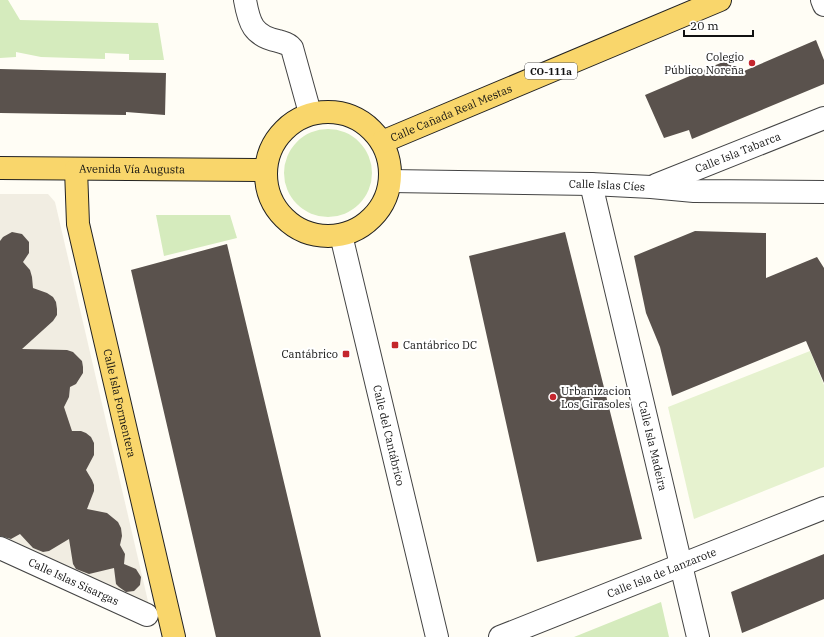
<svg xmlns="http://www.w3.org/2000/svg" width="824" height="637" viewBox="0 0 824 637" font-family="'IBM Plex Serif',serif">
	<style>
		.green { fill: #d5ebbd }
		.pitch { fill: #e6f2cf }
		.plaza { fill: #f1ede2 }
		.building { fill: #5a524d }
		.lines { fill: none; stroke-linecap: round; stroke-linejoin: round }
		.minor-casing { stroke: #444; stroke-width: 24 }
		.major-casing { stroke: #222; stroke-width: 24 }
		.minor { stroke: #fff; stroke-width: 22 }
		.major { stroke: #f9d66b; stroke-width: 22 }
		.poi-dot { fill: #c4262e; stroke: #fff; stroke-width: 1.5 }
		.labels { text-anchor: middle; stroke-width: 4; stroke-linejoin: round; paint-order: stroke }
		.shield { fill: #fff; stroke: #585858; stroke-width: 1 }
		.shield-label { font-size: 10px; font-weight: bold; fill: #111 }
		.poi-label { font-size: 11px; fill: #111; stroke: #fff; text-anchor: end }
		.street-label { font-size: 11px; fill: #111; stroke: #fff }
	</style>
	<rect width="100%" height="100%" fill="#fffdf5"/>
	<!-- green -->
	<path class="green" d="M0 0H8L20 20 158 23 164 60H129V54L105 53V59L41 57 16 52V57L0 58Z
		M284 173a44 44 0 1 1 88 0a44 44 0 1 1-88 0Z
		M156 215H230L237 238 164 256Z
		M661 602 669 637H574Z"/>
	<!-- pitch -->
	<path class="pitch" d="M810 351 824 385V467L694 519 668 407Z"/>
	<!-- plaza -->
	<path class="plaza" d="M0 194H48L55 202 150 610 0 540Z"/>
	<!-- building -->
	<path class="building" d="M816 40 824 60V84L692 139 689 130 664 138 645 95 730 59 737 74Z
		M0 69 166 73 165 115 126 112V115L0 113Z
		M695 231 766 233V278L817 257 824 268V383L806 341 672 396 660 347 646 313 634 256Z
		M12 232 22 234 29 242V253L23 262 30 270 32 277 33 288 47 293 53 297 56 302 57 309V315L53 321 22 349 67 350 73 352 82 361 83 367V373L76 384 70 387 69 397 64 407 72 431H81L86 433 91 437 94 443V455L86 470 92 480 94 485V491L87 509 107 513 118 522 121 528 122 536 120 545 125 554 124 564 136 569 141 577 140 585 134 591 126 592 119 587 116 584 114 568 89 574 76 569 73 564 69 539 49 551 43 552 33 548 20 534 11 539 0 536V241L3 237Z
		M565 232 642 539 537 562 469 256Z
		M227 244 321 637H216L131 270Z
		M824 554V599L742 633 731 592Z"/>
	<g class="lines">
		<!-- minor casing -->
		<g class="minor-casing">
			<g id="minor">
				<path d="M245 0C249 23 253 36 278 41 284 43 288 43 292 48L310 113"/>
				<path d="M822 0 824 5"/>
				<path id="s1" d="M390 181 591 184 651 187 694 191 824 192"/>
				<path id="s2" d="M591 184 698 637"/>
				<path id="s3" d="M656 185 824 118"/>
				<path id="s4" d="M341 235 437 637"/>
				<path id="s5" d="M0 548 147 615"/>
				<path id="s6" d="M500 637 824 508"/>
			</g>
		</g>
		<!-- major casing -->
		<g class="major-casing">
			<g id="major">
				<circle cx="328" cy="174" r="62"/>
				<path id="s7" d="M382 142 720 0"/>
				<path id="s8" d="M0 168 265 170"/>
				<path id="s9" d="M76 169 78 224 174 637"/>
			</g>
		</g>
		<!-- minor -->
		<use href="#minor" class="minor"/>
		<!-- major -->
		<use href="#major" class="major"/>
	</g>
	<!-- markers -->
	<g class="poi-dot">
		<circle cx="752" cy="63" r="4"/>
		<rect x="391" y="341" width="8" height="8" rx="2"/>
		<rect x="342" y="350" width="8" height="8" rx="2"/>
		<circle cx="553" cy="397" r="4"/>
	</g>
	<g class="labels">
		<!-- shield labels -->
		<rect class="shield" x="525" y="63" width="52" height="16" rx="3"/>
		<g class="shield-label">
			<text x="551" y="75">CO-111a</text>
		</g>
		<!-- poi labels -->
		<g class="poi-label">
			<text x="744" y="61">Colegio<tspan x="744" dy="13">Público Noreña</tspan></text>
			<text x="403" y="349" text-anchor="start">Cantábrico DC</text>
			<text x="338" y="358">Cantábrico</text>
			<text x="561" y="395" text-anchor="start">Urbanizacion<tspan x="561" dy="13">Los Girasoles</tspan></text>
		</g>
		<!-- street labels -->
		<g class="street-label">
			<text dy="4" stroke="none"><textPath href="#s7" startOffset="75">Calle Cañada Real Mestas</textPath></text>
			<text dy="4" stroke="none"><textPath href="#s3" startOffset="88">Calle Isla Tabarca</textPath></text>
			<text dy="4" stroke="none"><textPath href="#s8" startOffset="132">Avenida Vía Augusta</textPath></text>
			<text dy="4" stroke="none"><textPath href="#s1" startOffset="217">Calle Islas Cíes</textPath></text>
			<text dy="4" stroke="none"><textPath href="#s9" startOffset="239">Calle Isla Formentera</textPath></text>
			<text dy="4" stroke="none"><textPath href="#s4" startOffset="206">Calle del Cantábrico</textPath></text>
			<text dy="4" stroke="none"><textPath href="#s2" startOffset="269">Calle Isla Madeira</textPath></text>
			<text dy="4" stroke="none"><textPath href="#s6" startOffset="174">Calle Isla de Lanzarote</textPath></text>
			<text dy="4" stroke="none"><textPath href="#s5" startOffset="81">Calle Islas Sisargas</textPath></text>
		</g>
	</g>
	<!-- scale -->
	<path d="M684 30v6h69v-6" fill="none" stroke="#111111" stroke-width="2"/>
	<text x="690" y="30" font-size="12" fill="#111111" stroke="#ffffff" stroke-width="3" paint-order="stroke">20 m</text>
</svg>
